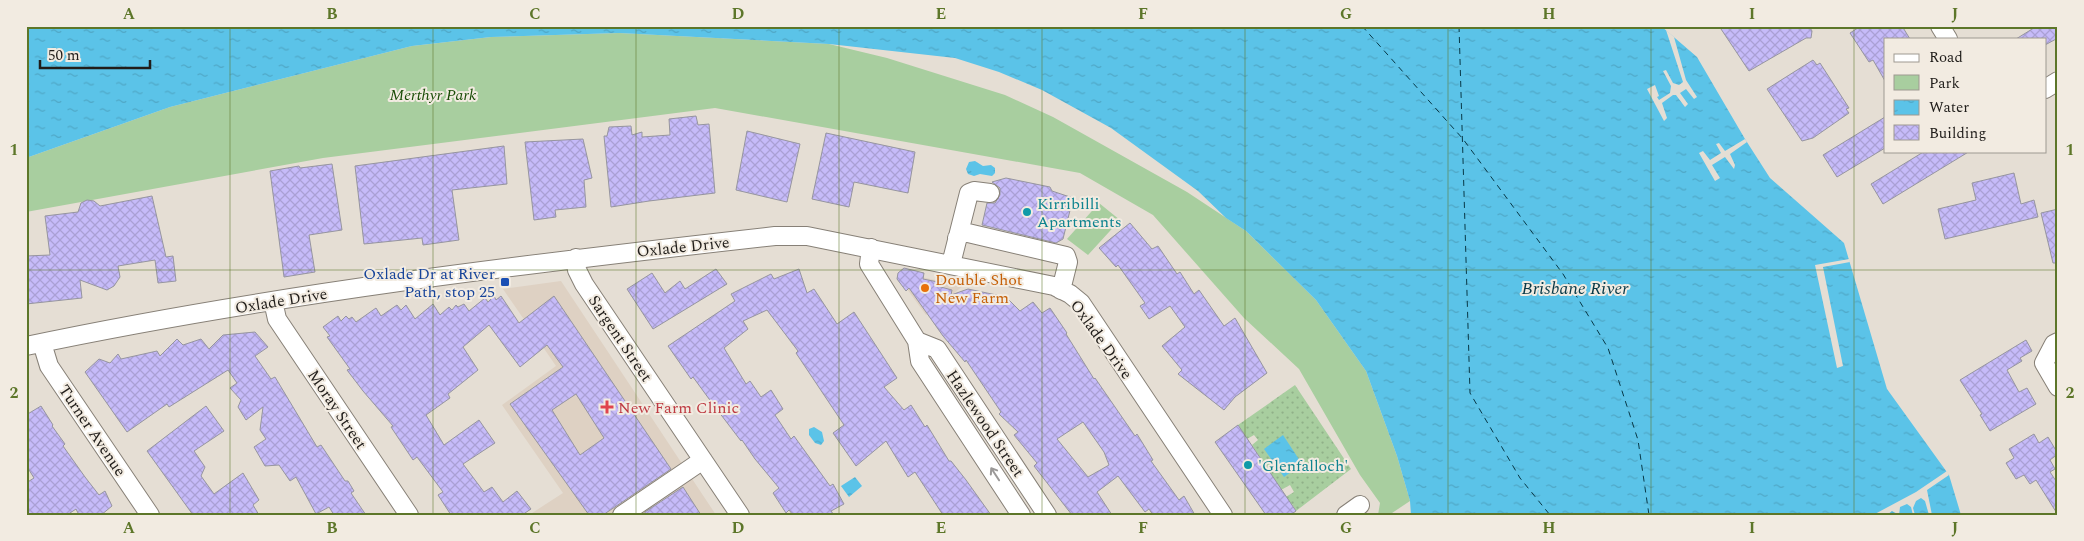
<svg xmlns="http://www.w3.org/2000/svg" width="2084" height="541" viewBox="0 0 2084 541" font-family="Spectral,serif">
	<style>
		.built { fill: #ded1c3 }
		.green { fill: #a8ce9f }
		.garden { fill: url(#garden-dots) }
		.water { fill: url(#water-ripples) }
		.pier { fill: #e5ded4 }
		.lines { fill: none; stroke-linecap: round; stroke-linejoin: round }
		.ferry { stroke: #073847; stroke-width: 1; stroke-dasharray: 6 5; stroke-linecap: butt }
		.building { fill: url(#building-cross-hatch); stroke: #96959f; fill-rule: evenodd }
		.minor-casing { stroke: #878077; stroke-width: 20 }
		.minor { stroke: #fff; stroke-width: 18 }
		.oneway { stroke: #9b9998 }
		.grid { fill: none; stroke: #5d7629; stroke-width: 1; stroke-opacity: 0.55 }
		.culture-dot { fill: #0f9aa8; stroke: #f2ebe1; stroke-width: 2 }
		.transit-dot { fill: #1a4fb4; stroke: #f2ebe1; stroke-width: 2 }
		.food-dot { fill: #e8710a; stroke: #f2ebe1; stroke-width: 2 }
		.health-dot { fill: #e0444e; stroke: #f2ebe1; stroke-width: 2 }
		.labels { text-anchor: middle; stroke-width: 4; stroke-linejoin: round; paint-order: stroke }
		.park-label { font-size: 16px; font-style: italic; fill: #194c06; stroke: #f2ebe1 }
		.culture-label { font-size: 16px; fill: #0d838f; stroke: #f2ebe1; text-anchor: start }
		.street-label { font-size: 16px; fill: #201d1a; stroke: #f2ebe1 }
		.transit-label { font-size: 16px; fill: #164399; stroke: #f2ebe1; text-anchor: end }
		.food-label { font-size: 16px; fill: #c56008; stroke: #f2ebe1; text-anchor: start }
		.health-label { font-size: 16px; fill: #be3a42; stroke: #f2ebe1; text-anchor: start }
		.water-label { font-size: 18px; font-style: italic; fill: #073847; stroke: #f2ebe1 }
		.neatline { fill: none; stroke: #5d7629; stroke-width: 2 }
		.grid-label { font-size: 16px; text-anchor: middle; font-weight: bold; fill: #5d7629 }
	</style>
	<defs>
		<pattern id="garden-dots" width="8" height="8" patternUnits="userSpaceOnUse" patternTransform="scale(1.25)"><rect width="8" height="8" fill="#a8ce9f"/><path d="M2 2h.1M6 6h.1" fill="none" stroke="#90b088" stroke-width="1.8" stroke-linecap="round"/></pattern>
		<pattern id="water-ripples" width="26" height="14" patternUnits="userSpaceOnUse" patternTransform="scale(1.25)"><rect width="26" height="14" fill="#5bc3e8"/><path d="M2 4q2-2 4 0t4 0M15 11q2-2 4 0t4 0" fill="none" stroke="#4fa7c6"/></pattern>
		<pattern id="building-cross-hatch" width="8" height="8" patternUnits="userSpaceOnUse" patternTransform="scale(1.25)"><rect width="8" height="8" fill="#c6bbf9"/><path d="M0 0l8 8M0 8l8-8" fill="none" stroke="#aaa0d5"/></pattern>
	</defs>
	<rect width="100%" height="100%" fill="#e5ded4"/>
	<!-- built -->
	<path class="built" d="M903 273 963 286 926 315 899 278Z
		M561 281 716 515H529L563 493 502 405 556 366 503 289Z"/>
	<!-- green -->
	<path class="green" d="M619 33 829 44 887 58 1005 95 1053 117 1187 192 1246 231 1316 300 1366 371 1397 456 1410 501 1389 515H1378L1380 503 1360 475 1299 369 1244 318 1153 215 1080 173 715 108 323 158 26 212V158L170 107 412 46 491 37Z
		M1099 203 1120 220 1088 255 1067 239Z"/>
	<!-- garden -->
	<path class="garden" d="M1295 385 1351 469 1296 511 1292 504 1289 505 1284 498 1294 492 1290 485 1281 490 1252 445 1258 440 1254 435 1247 439 1238 425Z"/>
	<!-- water -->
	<path class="water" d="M26 26H1661L1697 57 1745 139 1770 178 1844 243 1887 389 1949 475 1961 515H1411L1410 501 1397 456 1366 371 1316 300 1246 231 1226 218 1198 191 1111 128 1042 90 999 72 955 58 829 44 619 33 491 37 412 46 170 107 26 158Z
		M975 161 983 166 991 165 995 168V173L992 176 980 174 974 176 968 174 966 169 969 162Z
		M814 427 822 432 824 441 821 445 815 443 809 435V429Z
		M1283 435 1302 464 1284 477 1264 449Z
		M855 477 862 486 849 497 841 486Z"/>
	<!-- pier -->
	<path class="pier" d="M1666 30 1674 37 1686 80 1697 97 1694 99 1686 89 1680 93 1688 104 1685 107 1676 95H1673L1662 103 1667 118 1664 121 1647 89 1655 85 1659 96 1657 97 1659 100 1670 93 1671 86 1663 71 1666 70 1673 83 1679 85 1683 82Z
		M1745 139 1747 142 1730 154 1735 165 1734 169 1725 157 1712 165 1720 178 1715 181 1699 153 1703 151 1710 160 1721 153 1716 144 1719 143 1725 151Z
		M1849 259 1850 262 1823 267 1843 366 1837 368 1815 265Z
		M1947 471 1949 475 1927 490 1932 515H1929L1925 501 1921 498 1916 501 1913 508 1915 515H1913L1911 507 1907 504 1900 507 1899 515 1892 511 1887 515H1873L1916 492Z"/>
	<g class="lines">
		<!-- ferry -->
		<path class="ferry" d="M1362 26 1463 139 1563 274 1608 348 1638 440 1649 515
			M1459 26 1470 393 1520 478 1550 515"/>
	</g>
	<!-- building -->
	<path class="building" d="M1719 26H1809L1812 31 1811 38H1806L1749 71Z
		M1861 26H1902L1910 39H1885V81L1873 60 1869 62 1850 33Z
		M2037 26H2058V38L2045 45V39H2016Z
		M1813 60 1817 65 1820 63 1849 108 1846 109 1849 113 1813 138 1802 141 1767 89Z
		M696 116 698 125 709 124 715 193 649 201 611 207 604 136H607L609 127 631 126 632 135 642 132V137L670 135 669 119Z
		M1885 117V148L1837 177 1823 155Z
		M747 131 800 144 787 202 736 190Z
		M826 133 915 152 908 193 854 182 849 207 812 199Z
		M583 139 592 178 584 180 586 207 555 210 556 217 534 220 525 142Z
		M504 146 507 184 452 190 459 240 423 245 422 238 364 244 355 166Z
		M1925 151H1970L1883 204 1871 184Z
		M332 164 342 230 309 235 315 272 284 277 270 171 299 166 300 168Z
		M2014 173 2021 204 2034 200 2038 217 1945 239 1938 209 1976 200 1972 183Z
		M1006 178 1050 187 1052 191 1073 198 1063 239 1056 243 982 225 987 203H995L1000 195V188L992 182Z
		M152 196 166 257 173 256 176 281 158 283 155 260 118 266 120 277 114 286 107 290 80 280 82 298 26 304V256L50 255 45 216 78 212 81 203 87 200 94 201 100 206Z
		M2058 209V263H2053L2041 213Z
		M1130 223 1152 249 1158 246 1177 274 1180 272 1194 294 1199 290 1224 326 1235 318 1267 373 1235 397 1224 410 1178 374 1182 370 1162 346 1185 327 1170 306 1149 319 1140 306 1145 303 1118 265 1116 267 1099 248Z
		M904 268 924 273 923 279 938 282 937 286 952 290 951 295 968 289 1006 297 1020 311 1033 302 1042 313 1050 308 1067 333 1066 334 1094 379 1095 378 1135 436 1137 434 1153 460 1151 461 1179 500 1184 496 1195 515H1153L1149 509 1145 512 1118 476 1097 492 1112 515H1072L1034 466 1037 463 1014 435 1018 432 999 414 1001 412 966 360 965 362 943 336 909 288 906 291 897 279 898 273ZM1083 422 1104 452 1109 465 1088 477 1057 439Z
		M716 269 727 284 653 329 627 289 652 273 665 293 680 281 685 289Z
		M799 269 807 293 814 289 837 324 854 312 897 378 884 387 904 410 911 405 925 427 927 425 949 461H951L966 480 991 515H943L915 472 908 477 886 441 856 466 833 433 844 425 796 353 798 351 767 310 743 321 748 329 724 348 746 384 750 381 761 397 771 390 783 409 775 415 791 439 794 436 830 486 833 484 844 504 831 511 834 515H793L789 510 786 513 773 493 779 488 755 459 742 440 741 441 712 403 693 377 691 379 668 346 735 301 731 294 771 274 774 279Z
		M494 296 496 300 501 296 519 323 554 296 671 469 603 515H589L510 404 563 367 547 345 520 367 489 325 463 347 478 370 448 394 450 398 426 415 444 445 479 420 495 443 463 464 484 492 492 487 503 502 517 491 531 509 522 515H451L438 495 443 492 417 457 413 460 391 427 393 426 363 391 347 370 350 369 327 337 330 336 323 327 338 316 341 321 346 316 349 319 352 317 356 322 376 308 381 316 397 305 401 310 406 305 415 319 433 304 440 315 449 307 452 310 456 305 458 307 464 304 469 311 485 298 488 302ZM576 394 604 438 580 455 552 410Z
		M255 332 268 347 255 356 271 379 275 377 317 447 321 445 345 481H348L354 491 351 493 366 515H334L329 507 316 514 296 477 290 481 279 465 265 466 254 447 266 439 260 430 263 407 246 420 238 407 241 400 230 388 237 383 228 370 169 407 167 404 127 432 85 372 99 359 110 363 118 354 121 359 157 351 160 356 177 339 183 345 201 339 209 349 223 335Z
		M2026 340 2032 351 2020 358 2022 361 2007 370 2019 392 2027 388 2036 404 1990 431 1980 415 1982 414 1960 380Z
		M41 406 53 425 52 426 65 444 63 446 85 477 99 495 105 491 112 506 101 515H79L76 509 67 515H26V483L34 478 26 465V415Z
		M206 406 224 431 194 451 205 467 201 476 214 494 243 473 259 500 253 505 259 515H193L147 451Z
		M1238 425 1296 511 1290 515H1266L1215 442Z
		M2034 434 2039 443 2048 437 2058 454 2050 460 2055 469 2050 472 2058 484V515L2036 480 2030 484 2024 475 2016 479 2006 463 2014 458 2009 449Z
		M683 487 701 515H645V512Z"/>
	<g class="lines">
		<!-- minor casing -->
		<g class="minor-casing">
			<path id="minor" d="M1940 26 1948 39
				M2045 89 2058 81
				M957 238 963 233H968L1066 256 1068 262 1061 290
				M871 248 869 264 917 341 920 361 1021 515
				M576 258 577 270 584 284 740 515
				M951 264 969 193 974 191 990 193
				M273 301 277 319 409 515
				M917 341 937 349 1047 515
				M2058 342 2054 344 2044 363 2058 387
				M42 343 49 366 150 515
				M26 346C273 294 524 264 775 236H807L1054 286 1070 294 1081 303 1223 515
				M622 515 703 460
				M1346 515 1360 505"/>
		</g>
		<!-- minor -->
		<use href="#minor" class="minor"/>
	</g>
	<!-- one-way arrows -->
	<defs><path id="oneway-shaft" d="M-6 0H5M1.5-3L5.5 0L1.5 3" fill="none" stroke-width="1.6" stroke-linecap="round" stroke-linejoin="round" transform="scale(1.25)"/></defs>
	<use class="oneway" href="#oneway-shaft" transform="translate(995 474) rotate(-123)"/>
	<!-- grid -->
	<path class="grid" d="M230 26V515M433 26V515M636 26V515M839 26V515M1042 26V515M1245 26V515M1448 26V515M1651 26V515M1854 26V515M26 270H2058"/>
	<!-- markers -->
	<g class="culture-dot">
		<circle cx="1027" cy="212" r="5"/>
		<circle cx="1248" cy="465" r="5"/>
	</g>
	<rect class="transit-dot" x="500" y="277" width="10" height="10" rx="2.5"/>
	<circle class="food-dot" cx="925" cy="288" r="5"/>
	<path class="health-dot" d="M604.5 399.5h5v5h5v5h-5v5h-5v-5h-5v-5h5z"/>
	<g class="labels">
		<!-- park labels -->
		<g class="park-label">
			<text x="433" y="100">Merthyr Park</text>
		</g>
		<!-- culture labels -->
		<g class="culture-label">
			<text x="1037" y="209">Kirribilli<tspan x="1037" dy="18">Apartments</tspan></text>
			<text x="1258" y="471">'Glenfalloch'</text>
		</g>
		<!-- street labels -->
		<g class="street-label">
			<text transform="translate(683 246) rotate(-6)" y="6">Oxlade Drive</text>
			<text transform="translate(281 300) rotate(-9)" y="6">Oxlade Drive</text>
			<text transform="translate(621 338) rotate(56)" y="6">Sargent Street</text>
			<text transform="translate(1102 339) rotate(54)" y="6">Oxlade Drive</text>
			<text transform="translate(338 409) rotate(56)" y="6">Moray Street</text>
			<text transform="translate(986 423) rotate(56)" y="6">Hazlewood Street</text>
			<text transform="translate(93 430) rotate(56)" y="6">Turner Avenue</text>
		</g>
		<!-- transit labels -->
		<g class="transit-label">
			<text x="495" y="279">Oxlade Dr at River<tspan x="495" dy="18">Path, stop 25</tspan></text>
		</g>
		<!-- food labels -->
		<g class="food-label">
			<text x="935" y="285">Double Shot<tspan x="935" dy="18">New Farm</tspan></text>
		</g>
		<!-- health labels -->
		<g class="health-label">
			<text x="618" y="413">New Farm Clinic</text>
		</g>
		<!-- water labels -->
		<g class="water-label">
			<text x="1575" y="294">Brisbane River</text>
		</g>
	</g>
	<!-- border -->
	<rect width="2084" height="541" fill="none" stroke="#f2ebe1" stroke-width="55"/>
	<!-- legend -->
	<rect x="1884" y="38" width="162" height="115" fill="#f2ebe1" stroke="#9e9991"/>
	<rect x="1894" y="54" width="25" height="8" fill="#ffffff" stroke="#9e9991"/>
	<text x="1929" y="62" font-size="15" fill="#201d1a">Road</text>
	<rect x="1894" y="75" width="25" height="15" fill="#a8ce9f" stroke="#9e9991"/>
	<text x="1929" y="88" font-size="15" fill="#201d1a">Park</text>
	<rect x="1894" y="100" width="25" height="15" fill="url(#water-ripples)" stroke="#9e9991"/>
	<text x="1929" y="112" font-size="15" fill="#201d1a">Water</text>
	<rect x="1894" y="125" width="25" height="15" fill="url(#building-cross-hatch)" stroke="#9e9991"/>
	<text x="1929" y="138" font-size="15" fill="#201d1a">Building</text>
	<!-- scale -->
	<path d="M40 60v8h110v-8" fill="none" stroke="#201d1a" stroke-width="2.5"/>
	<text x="48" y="60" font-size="15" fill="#201d1a" stroke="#f2ebe1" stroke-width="4" paint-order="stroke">50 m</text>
	<rect x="28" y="28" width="2028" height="486" class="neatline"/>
	<g class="grid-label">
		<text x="129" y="19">A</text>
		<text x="332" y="19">B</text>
		<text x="535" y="19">C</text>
		<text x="738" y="19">D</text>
		<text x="941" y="19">E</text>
		<text x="1143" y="19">F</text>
		<text x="1346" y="19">G</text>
		<text x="1549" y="19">H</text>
		<text x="1752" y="19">I</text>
		<text x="1955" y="19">J</text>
		<text x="14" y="155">1</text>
		<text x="2070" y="155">1</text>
		<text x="14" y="398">2</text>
		<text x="2070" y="398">2</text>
		<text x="129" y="533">A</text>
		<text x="332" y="533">B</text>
		<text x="535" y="533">C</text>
		<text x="738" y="533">D</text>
		<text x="941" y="533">E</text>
		<text x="1143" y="533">F</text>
		<text x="1346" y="533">G</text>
		<text x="1549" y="533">H</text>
		<text x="1752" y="533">I</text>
		<text x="1955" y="533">J</text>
	</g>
</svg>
